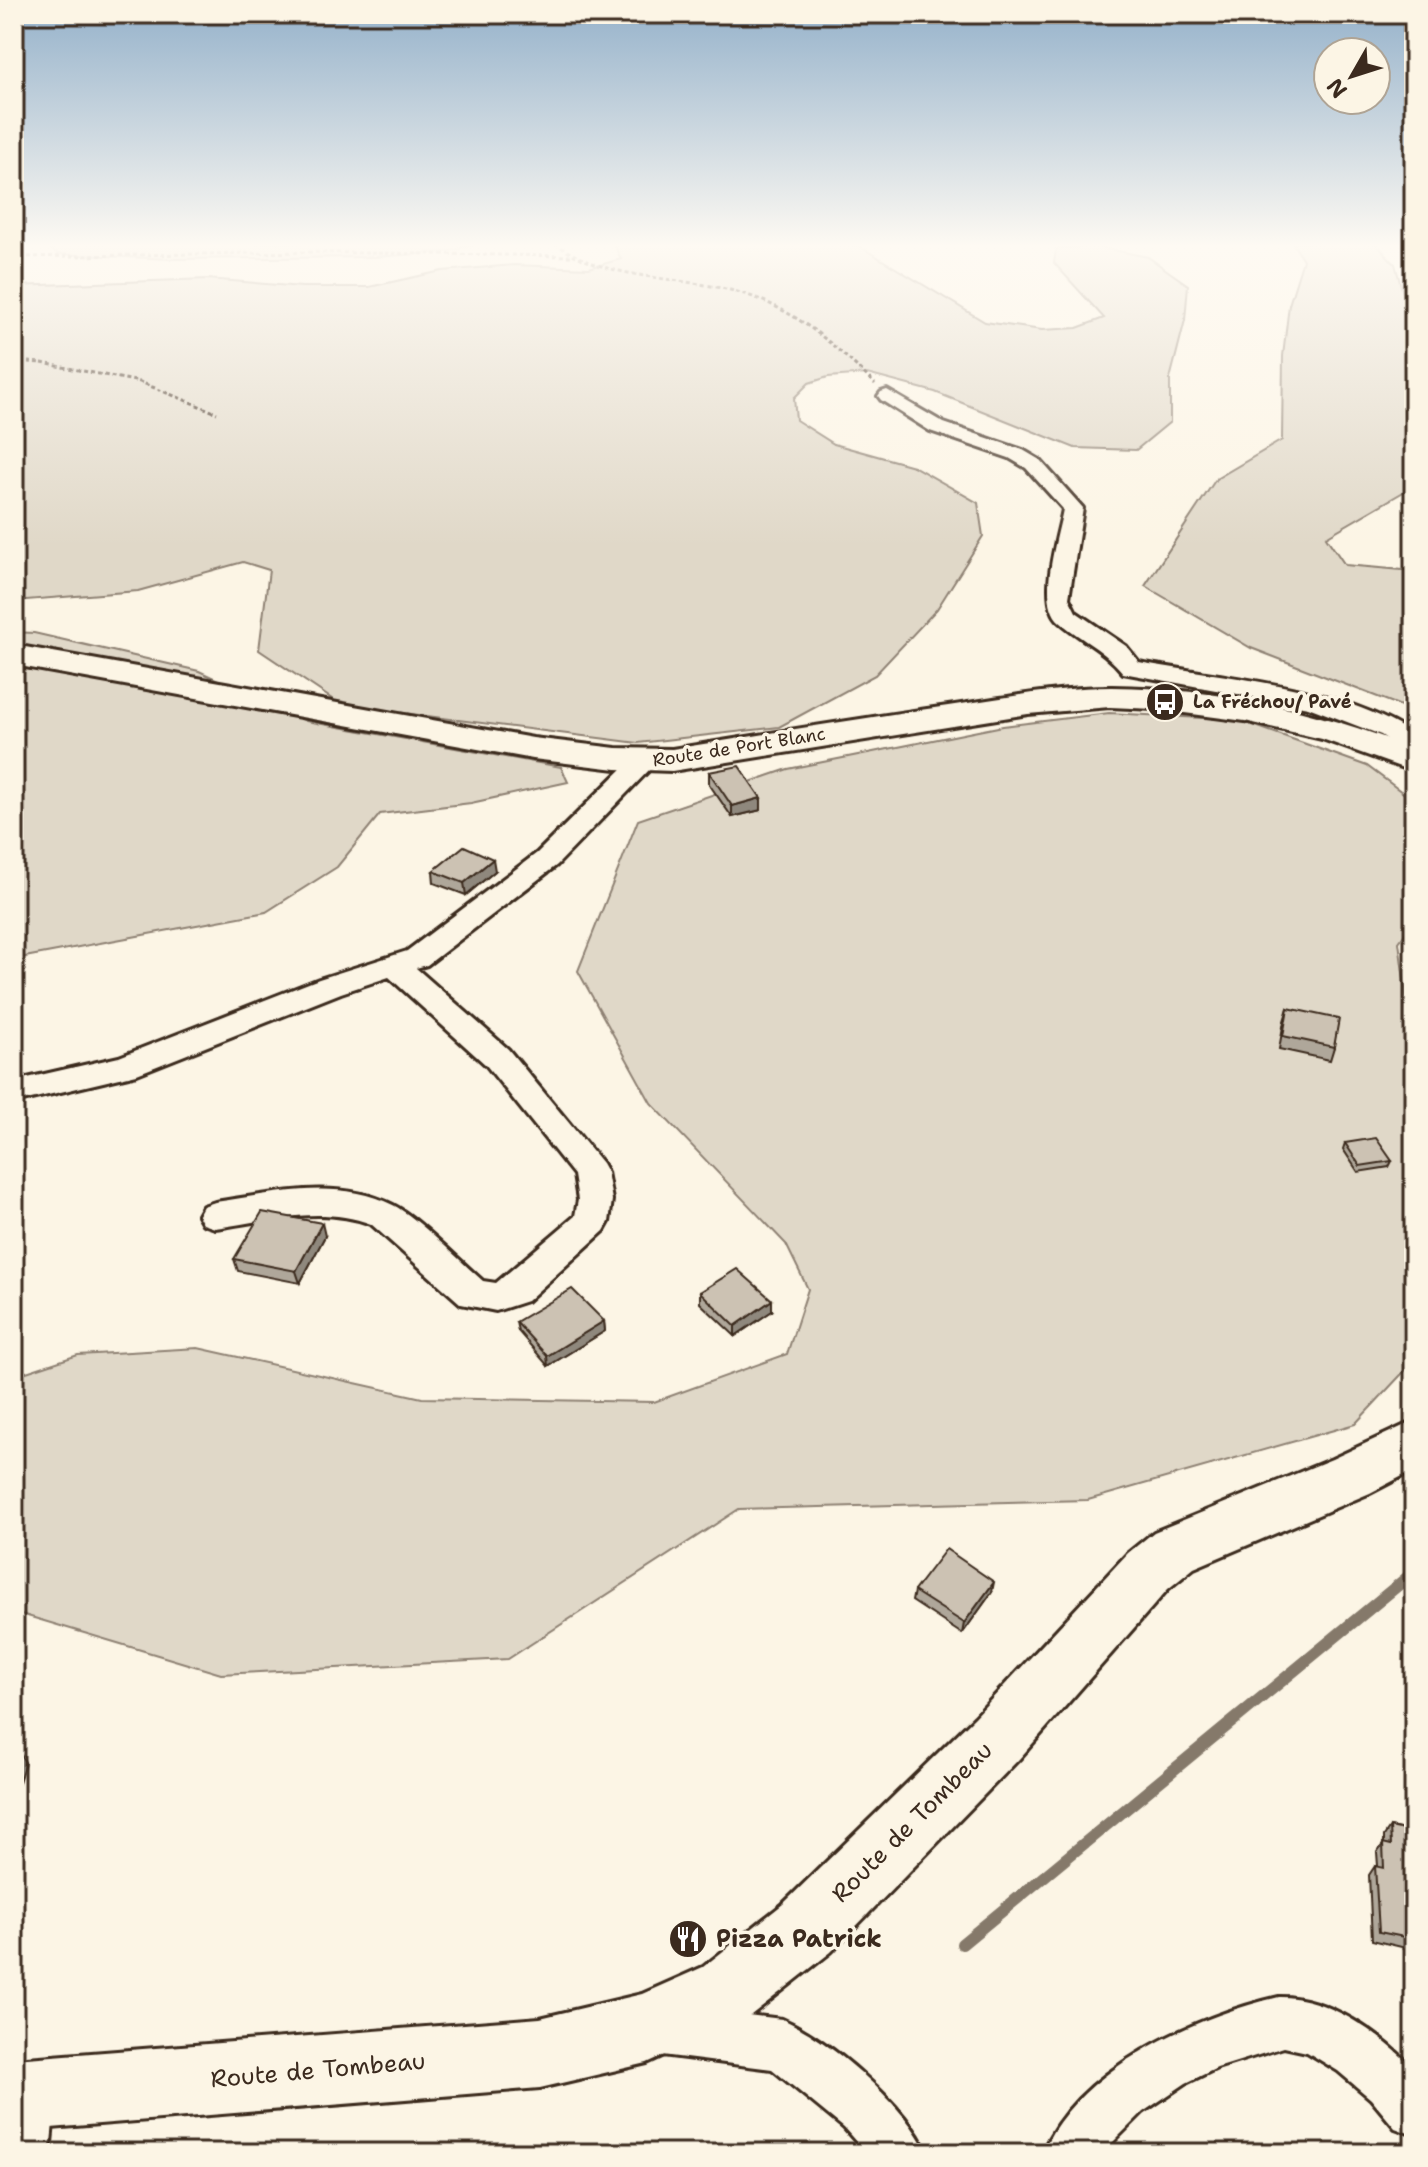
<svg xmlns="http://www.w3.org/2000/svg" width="1428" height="2167" viewBox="0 0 1428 2167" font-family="'Shantell Sans',sans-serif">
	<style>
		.green { fill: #e0d8c8; stroke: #8e8173; stroke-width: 2 }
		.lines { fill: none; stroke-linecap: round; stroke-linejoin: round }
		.stream { stroke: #85796b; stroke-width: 12 }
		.street-casing { stroke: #3b2a1e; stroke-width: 6 }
		.secondary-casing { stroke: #3b2a1e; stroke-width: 6 }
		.path { stroke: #3b2a1e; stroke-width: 3; stroke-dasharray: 4 3; stroke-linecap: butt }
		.street { fill: #fcf5e5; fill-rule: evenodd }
		.secondary { fill: #fcf5e5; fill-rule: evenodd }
		.wall { fill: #afa79a; stroke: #3b2a1e; stroke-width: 2 }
		.shaded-wall { fill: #8f887d; stroke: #3b2a1e; stroke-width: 2 }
		.building { fill: #ccc2b3; stroke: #3b2a1e; stroke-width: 2 }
		.labels { text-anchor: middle; stroke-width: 7; stroke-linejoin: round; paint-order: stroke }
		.far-poi-label { font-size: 18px; font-weight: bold; fill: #3b2a1e; stroke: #fcf5e5; text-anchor: start }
		.far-street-label { font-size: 18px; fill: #3b2a1e; stroke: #fcf5e5 }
		.near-street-label { font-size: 24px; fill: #3b2a1e; stroke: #fcf5e5 }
		.near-poi-label { font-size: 24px; font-weight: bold; fill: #3b2a1e; stroke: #fcf5e5; text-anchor: start }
	</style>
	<rect width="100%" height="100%" fill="#fcf5e5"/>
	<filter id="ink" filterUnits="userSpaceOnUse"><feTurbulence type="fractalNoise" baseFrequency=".0125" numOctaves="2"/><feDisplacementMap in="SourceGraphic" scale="16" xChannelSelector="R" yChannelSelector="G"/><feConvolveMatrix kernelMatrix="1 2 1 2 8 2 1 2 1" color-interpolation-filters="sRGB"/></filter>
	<g filter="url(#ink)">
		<!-- green -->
		<path class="green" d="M41 243H482L445 252 375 257 171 259 58 254Z
			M613 243H827L859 246 985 322 1042 330 1077 328 1104 318 1054 263 1056 249 1093 246 1148 257 1188 285 1185 320 1170 379V422L1136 450 1075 448 935 392 867 374 828 377 809 383 794 398 796 420 834 444 913 466 978 503 983 536 937 609 875 675 779 727 638 743 341 705 259 650 269 570 243 562 138 591 14 601V491L23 472 20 448 14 446V286L208 279 302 287H369L442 271 514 265 589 268 621 259Z
			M1293 243H1375L1395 264 1414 333V478L1405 491 1326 537 1345 565 1414 571V711L1251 648 1145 586 1216 479 1282 440 1283 356 1289 305 1303 260Z
			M14 632 34 633 199 671 306 721 561 767 568 782 471 803 380 814 337 867 266 912 14 959Z
			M1109 713 1239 720 1367 766 1414 801V921L1399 942 1414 1057V1361L1355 1424 1088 1500 739 1509 508 1659 221 1674 14 1612V1376L78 1355 198 1348 422 1398 654 1402 787 1354 808 1289 786 1244 651 1103 578 971 638 820 788 769 1003 726Z"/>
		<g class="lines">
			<!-- stream -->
			<path class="stream" d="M962 1944 1414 1572"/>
			<!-- street casing -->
			<g class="street-casing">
				<path id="street" d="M887 390 944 423 1023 450 1040 460 1083 508 1069 598 1076 612 1126 646 1139 662C1226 678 1339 685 1414 735V754L1405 751 1381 735 1308 707 1123 673C1105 650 1082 641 1060 622 1036 602 1058 537 1063 509L1026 468 1009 458 930 431 881 400 878 396 881 392Z
					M644 753 653 756 657 761 653 766 557 865 427 965 416 968 508 1049 602 1163 607 1172 612 1200 609 1222 604 1231 527 1301 496 1311 461 1304 371 1224C321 1205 266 1221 215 1228L203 1224 198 1215 203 1206 215 1202C273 1194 337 1177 393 1205 417 1217 461 1262 483 1281L496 1283 575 1216 578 1200 574 1175 486 1065 389 977 341 993 137 1074 14 1103V1081L119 1057 319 979 407 951 537 853 635 756Z
					M1279 1997C1328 1996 1382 2035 1414 2069V2135L1395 2128 1371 2099 1338 2071 1307 2052 1284 2047 1217 2068 1186 2083 1143 2112 1102 2153H1042C1077 2069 1196 2016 1279 1997Z
					M662 2005 782 2019C829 2039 907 2106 927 2153H866L844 2128 772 2069 662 2055 644 2048 637 2030 644 2012Z
					M30 2067 48 2075 56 2093 50 2153H14V2074Z"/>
			</g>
			<!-- secondary casing -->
			<g class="secondary-casing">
				<path id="secondary" d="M14 645 533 738 616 748 672 749C764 734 856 719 948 706 1003 698 1057 687 1112 687 1214 688 1319 710 1414 749V772L1322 739 1245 721 1154 709 1110 707 1028 714 672 771 616 769 533 759 14 665Z
					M1414 1421V1470L1370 1493 1194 1568 1168 1589 1019 1759 831 1952 751 2015 647 2063 540 2088 14 2131V2059L540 2018 642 1994 703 1967 783 1904 975 1717 1128 1553 1154 1532 1332 1459Z"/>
			</g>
			<!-- path -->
			<path class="path" d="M555 243C614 286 690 273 756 298 805 317 837 348 875 384
				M14 257 308 252 573 256
				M14 361 42 363 140 382 217 413"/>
			<!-- street -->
			<use href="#street" class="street"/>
			<!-- secondary -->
			<use href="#secondary" class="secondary"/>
		</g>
		<!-- wall -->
		<path class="wall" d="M709 772 761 798V810L732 817 709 784Z
			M433 871H495L466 895 434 883Z
			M1288 1008 1334 1047 1330 1060 1279 1049 1284 1021Z
			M1345 1143 1392 1161 1389 1167 1358 1172 1343 1149Z
			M325 1236 300 1283 238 1271 234 1259Z
			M700 1292 772 1311 735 1336 700 1303Z
			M604 1321 605 1331 548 1366 518 1331 516 1322Z
			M914 1591 992 1592 962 1634 912 1601Z
			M1390 1827 1414 1832V1950L1372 1940 1369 1875 1375 1866H1378L1377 1852 1384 1843V1836Z"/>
		<!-- shaded-wall -->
		<path class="shaded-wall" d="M761 798V810L732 817V806Z
			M493 859 495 871 466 895 464 883Z
			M322 1223 325 1236 300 1283 296 1271Z
			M772 1300V1311L735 1336V1326Z
			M604 1321 605 1331 548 1366 547 1356Z
			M994 1582 992 1592 962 1634 964 1623Z
			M20 1753 25 1762 14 1799V1772Z"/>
		<!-- building -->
		<path class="building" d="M739 766 761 798 732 806 709 772Z
			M464 846 493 859 464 883 433 871Z
			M1288 1008 1339 1019 1334 1047 1283 1036Z
			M1376 1138 1392 1161 1360 1166 1345 1143Z
			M262 1212 322 1223 296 1271 234 1259Z
			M737 1269 772 1300 735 1326 700 1292Z
			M572 1289 604 1321 547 1356 516 1322Z
			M946 1549 994 1582 964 1623 914 1591Z
			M14 1753H20L14 1772Z
			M1390 1827 1414 1832V1939L1379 1932 1375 1866 1384 1868 1383 1843 1391 1845Z"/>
	</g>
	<!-- sky -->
	<linearGradient id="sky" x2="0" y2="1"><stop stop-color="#94b1ca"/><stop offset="0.45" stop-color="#fefaf3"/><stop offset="1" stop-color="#fefaf3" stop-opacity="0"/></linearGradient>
	<rect width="1428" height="546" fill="url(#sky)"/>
	<!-- icons -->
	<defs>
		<g id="bus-disc" transform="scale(2)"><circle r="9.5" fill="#3b2a1e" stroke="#fcf5e5"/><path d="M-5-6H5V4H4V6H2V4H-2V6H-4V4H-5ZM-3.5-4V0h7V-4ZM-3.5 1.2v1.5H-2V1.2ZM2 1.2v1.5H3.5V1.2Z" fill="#fff"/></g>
		<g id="restaurant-disc" transform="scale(2)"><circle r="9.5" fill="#3b2a1e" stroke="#fcf5e5"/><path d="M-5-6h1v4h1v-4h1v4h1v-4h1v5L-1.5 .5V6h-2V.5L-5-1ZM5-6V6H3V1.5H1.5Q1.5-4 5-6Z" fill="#fff"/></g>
	</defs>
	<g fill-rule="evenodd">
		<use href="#bus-disc" x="1165" y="702"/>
		<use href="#restaurant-disc" x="688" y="1939"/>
	</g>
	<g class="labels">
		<!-- far-poi labels -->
		<g class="far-poi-label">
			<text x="1193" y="708">La Fréchou/ Pavé</text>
		</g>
		<!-- far-street labels -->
		<g class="far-street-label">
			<text transform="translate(739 747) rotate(-9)" y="6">Route de Port Blanc</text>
		</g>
		<!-- near-street labels -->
		<g class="near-street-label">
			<text transform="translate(912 1822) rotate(-45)" y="8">Route de Tombeau</text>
			<text transform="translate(318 2070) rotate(-5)" y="8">Route de Tombeau</text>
		</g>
		<!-- near-poi labels -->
		<g class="near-poi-label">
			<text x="716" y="1947">Pizza Patrick</text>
		</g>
	</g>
	<!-- margin -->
	<rect width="1428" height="2167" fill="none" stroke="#fcf5e5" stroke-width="48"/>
	<rect x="24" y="24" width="1380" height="2119" fill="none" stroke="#3b2a1e" stroke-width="3" filter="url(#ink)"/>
	<!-- north arrow -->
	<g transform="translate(1352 76) rotate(231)"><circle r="38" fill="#fcf5e5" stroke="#afa495" stroke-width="2"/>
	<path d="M0-6L14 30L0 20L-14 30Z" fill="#3b2a1e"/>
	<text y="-12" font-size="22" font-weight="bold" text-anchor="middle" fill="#3b2a1e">N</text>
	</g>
</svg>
